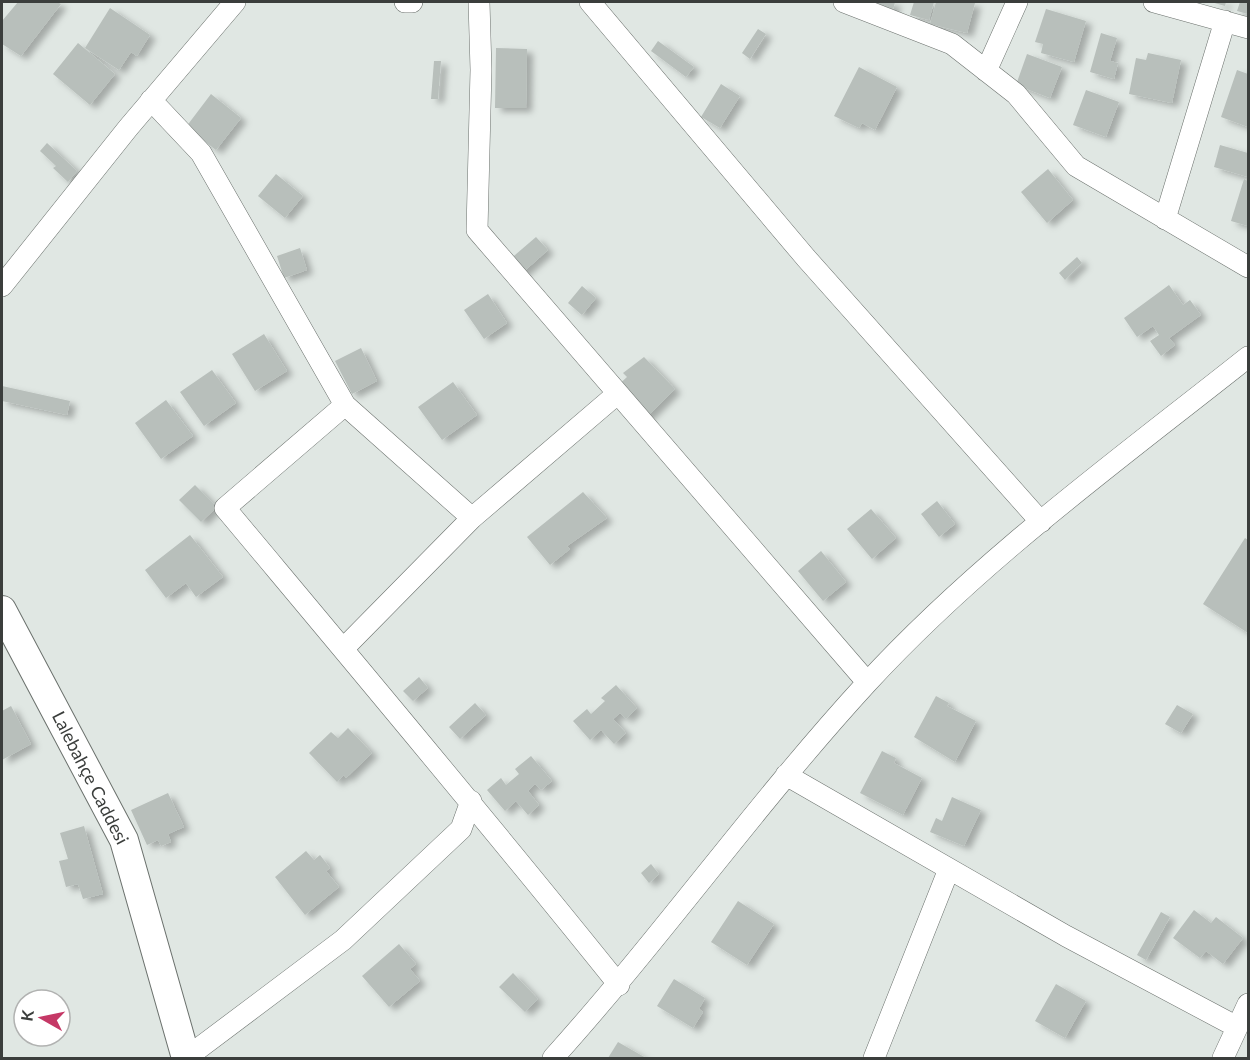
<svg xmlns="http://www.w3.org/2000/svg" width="1250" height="1060" viewBox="0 0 1250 1060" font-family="Lato,sans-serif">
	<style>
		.building { fill: #b8bfbb; filter: url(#shadow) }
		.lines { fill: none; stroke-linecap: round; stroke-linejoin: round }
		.street-casing { stroke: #6b716d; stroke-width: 22 }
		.secondary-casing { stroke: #6b716d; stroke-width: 30 }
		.street { stroke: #fff; stroke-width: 21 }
		.secondary { stroke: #fff; stroke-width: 28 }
		.labels { text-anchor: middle; stroke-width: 4.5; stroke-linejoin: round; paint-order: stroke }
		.street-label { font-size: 18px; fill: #3b3e3c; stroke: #fff }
	</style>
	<defs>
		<filter id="shadow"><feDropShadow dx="6" dy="4" stdDeviation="3" flood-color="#0004"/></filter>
	</defs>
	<rect width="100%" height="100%" fill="#e0e7e3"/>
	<!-- building -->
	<path class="building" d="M18 2H57L61 4 21 56 2 44V21Z
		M860 2H895L892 14Z
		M914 2H934L929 20 910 15Z
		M936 2 975 3 967 33 930 24Z
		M1211 2H1226L1225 6Z
		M1240 2H1248V14L1237 11Z
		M110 8 150 35 137 56 131 52 119 70 85 48Z
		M1046 9 1086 21 1074 62 1041 53 1043 44 1035 42Z
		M758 29 766 34 750 59 742 53Z
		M1101 33 1117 38 1110 61 1118 63 1114 79 1090 72Z
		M658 41 694 67 686 77 651 51Z
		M78 43 115 74 90 105 53 74Z
		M496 48 527 49 526 108H495Z
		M1148 53 1181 60 1172 103 1129 94 1136 58 1146 60Z
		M1027 54 1062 67 1050 98 1016 85Z
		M434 61H441L438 99H431Z
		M859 67 897 87 875 130 862 123 859 128 834 116Z
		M1237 70 1248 74V127L1221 117Z
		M721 84 740 96 720 128 701 117Z
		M1086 90 1119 102 1106 137 1073 125Z
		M211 94 241 118 216 150 186 127Z
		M47 143 77 171 68 182 53 168 56 166 40 151Z
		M1220 145 1248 153V177L1214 167Z
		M1048 169 1073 200 1047 223 1021 192Z
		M276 174 303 196 285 218 258 196Z
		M1244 179 1248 181V226L1231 221Z
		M536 237 548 250 520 275 508 261Z
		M300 248 307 270 284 278 277 256Z
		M1077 257 1082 263 1065 280 1059 273Z
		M1169 285 1183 305 1190 300 1201 315 1169 338 1175 345 1161 356 1150 341 1159 335 1153 326 1137 337 1124 318Z
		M582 286 596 298 582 315 568 303Z
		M488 294 507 323 484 339 464 310Z
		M264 334 287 371 255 391 232 354Z
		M361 348 377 381 352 394 335 361Z
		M644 357 675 389 645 419 614 389 627 377 623 373Z
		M212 370 236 403 204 426 180 392Z
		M453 382 477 415 442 440 418 407Z
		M2 386 70 401 67 415 2 401Z
		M166 400 193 436 161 459 135 423Z
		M195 485 217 507 201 522 179 500Z
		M583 492 607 518 567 546 570 549 550 565 527 537Z
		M937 501 955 524 939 537 921 514Z
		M871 509 896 538 872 559 847 529Z
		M190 535 223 577 196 597 186 583 166 598 145 570Z
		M1245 538 1248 540V633L1203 604Z
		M821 551 846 582 823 601 798 571Z
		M419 677 428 688 413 701 403 691Z
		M616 685 637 708 626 719 620 713 613 719 626 733 614 744 601 730 590 740 573 721 587 709 591 714 605 701 601 698Z
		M936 696 949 703 947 706 976 721 955 762 914 737Z
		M475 703 486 715 460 739 449 727Z
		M1177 705 1193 714 1181 733 1165 724Z
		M11 706 31 744 2 760V711Z
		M348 728 372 753 346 778 344 775 337 782 309 753 331 732 338 738Z
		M882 751 896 758 894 763 922 778 903 815 860 793Z
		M531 756 552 781 541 790 535 784 528 791 539 805 528 815 516 801 505 811 487 790 501 778 506 785 519 774 515 769Z
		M168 793 184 827 168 834 171 842 161 846 158 840 147 845 131 810Z
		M952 797 981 810 964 846 930 832 936 818 942 821Z
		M84 826 103 894 83 899 78 884 66 887 59 861 68 859 60 833Z
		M306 851 314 860 320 855 330 868 326 871 339 887 305 915 275 877Z
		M651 864 659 874 649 883 641 873Z
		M738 901 774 924 747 965 711 942Z
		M1194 910 1211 923 1216 917 1243 938 1223 964 1206 951 1200 958 1173 938Z
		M1161 912 1170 917 1146 960 1137 955Z
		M399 944 416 964 410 969 420 981 389 1007 362 976Z
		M513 973 538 999 525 1012 499 987Z
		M674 979 705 998 699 1009 703 1012 693 1028 657 1006Z
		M1056 984 1086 1001 1065 1038 1035 1021Z
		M618 1042 646 1058H608Z"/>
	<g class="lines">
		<!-- street casing -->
		<g class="street-casing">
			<path id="street" d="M405 2H412
				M479 2 481 70 477 230 867 682
				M590 2 806 258 1041 522
				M844 2 952 44 1016 94 1076 166 1248 267
				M1154 2 1248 28
				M986 71 1017 2
				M151 100 201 153 345 405
				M1165 219 1225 21
				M2 286 128 128 235 2
				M472 518 617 394
				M343 649 472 518 345 405 225 508C357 666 490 824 619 985
				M786 775 1066 936 1237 1027
				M186 1058 343 940 461 829 471 801
				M553 1058C662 937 756 804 866 684 980 560 1117 461 1248 357
				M874 1058 949 869
				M1223 1058 1248 1004"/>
		</g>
		<!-- secondary casing -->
		<g class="secondary-casing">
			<path id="secondary" d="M2 610 124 840 186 1058"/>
		</g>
		<!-- street -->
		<use href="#street" class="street"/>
		<!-- secondary -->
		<use href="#secondary" class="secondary"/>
	</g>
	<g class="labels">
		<!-- street labels -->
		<g class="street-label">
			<text transform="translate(90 778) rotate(63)" y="6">Lalebahçe Caddesi</text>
		</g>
	</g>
	<!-- border -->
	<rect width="1250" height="1060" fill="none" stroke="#3b3e3c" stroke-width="6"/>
	<!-- north arrow -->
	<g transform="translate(42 1018) rotate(279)"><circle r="28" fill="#ffffff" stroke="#b1b2b1" stroke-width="1.5"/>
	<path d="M0-4.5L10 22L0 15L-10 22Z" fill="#c53866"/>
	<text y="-9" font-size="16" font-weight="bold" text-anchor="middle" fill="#3b3e3c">K</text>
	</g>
</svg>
